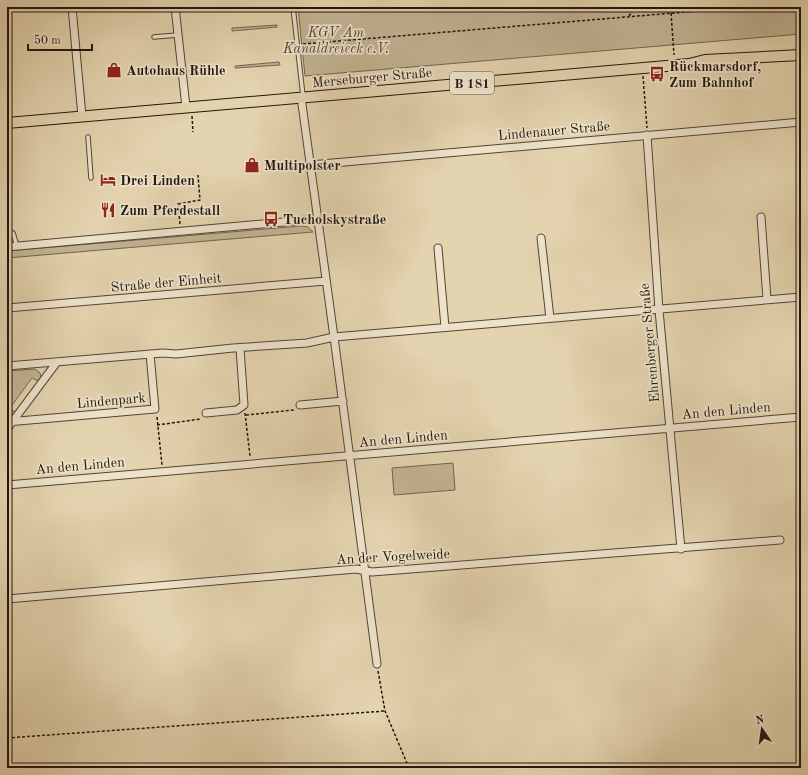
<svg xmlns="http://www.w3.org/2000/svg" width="808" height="775" viewBox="0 0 808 775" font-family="'Old Standard TT',serif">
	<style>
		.green { fill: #c2b393; stroke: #726452 }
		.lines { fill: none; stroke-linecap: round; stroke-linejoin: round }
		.service-casing { stroke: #524438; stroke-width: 5.5 }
		.minor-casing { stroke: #524438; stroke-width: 9 }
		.primary-casing { stroke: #221510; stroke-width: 12 }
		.path { stroke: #221510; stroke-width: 1.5; stroke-dasharray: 3 2; stroke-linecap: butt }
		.service { stroke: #ede2ca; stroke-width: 3.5 }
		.minor { stroke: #ede2ca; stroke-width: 7 }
		.primary { stroke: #e3d3ae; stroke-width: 10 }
		.labels { text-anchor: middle; stroke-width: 3.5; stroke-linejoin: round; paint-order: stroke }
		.shield { fill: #ede2ca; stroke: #5f5248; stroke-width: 1 }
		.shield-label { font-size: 13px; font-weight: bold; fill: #221510 }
		.park-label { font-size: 14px; font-style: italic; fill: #524437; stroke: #ede2ca }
		.poi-label { font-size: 14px; font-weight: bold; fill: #221510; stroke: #ede2ca; text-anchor: start }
		.street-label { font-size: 14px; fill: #221510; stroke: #ede2ca }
	</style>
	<rect width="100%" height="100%" fill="#e3d3ae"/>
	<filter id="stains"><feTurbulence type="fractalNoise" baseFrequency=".005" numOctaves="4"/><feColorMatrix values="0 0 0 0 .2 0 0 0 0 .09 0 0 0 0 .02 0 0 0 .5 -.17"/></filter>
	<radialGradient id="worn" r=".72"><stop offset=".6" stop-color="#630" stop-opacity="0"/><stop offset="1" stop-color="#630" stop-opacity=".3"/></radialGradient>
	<!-- green -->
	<path class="green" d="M298 7H801V34L305 76Z
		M277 25V27L232 31V28Z
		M279 62 280 65 235 68V66Z
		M301 226 308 227 313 232 7 258V251Z
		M35 369 40 373 41 377 38 381 32 378 10 408 15 412 12 416 7 418V371Z
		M453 463 455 490 394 495 392 468Z"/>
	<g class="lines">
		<!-- service casing -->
		<g class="service-casing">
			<path id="service" d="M293 7 303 96
				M154 37 178 35
				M88 137 91 178
				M7 232 13 233 17 246"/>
		</g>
		<!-- minor casing -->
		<g class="minor-casing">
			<path id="minor" d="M72 7 82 116
				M175 7 186 107
				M301 97 334 337 377 664
				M647 135 659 310 681 549
				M310 165 801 122
				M761 217 767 299
				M541 238 550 318
				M7 247 317 219
				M438 248 445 327
				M7 308 326 281
				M7 366 163 353 176 354 233 348 307 343 334 337 801 297
				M300 405 343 401
				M206 413 237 410 244 405 240 348
				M7 422 155 409 150 354
				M7 429 57 362
				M7 485 801 417
				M7 599 356 569 372 572 780 540"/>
		</g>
		<!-- primary casing -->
		<g class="primary-casing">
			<path id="primary" d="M7 123 655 67 689 64 705 60 801 55"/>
		</g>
		<!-- path -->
		<path class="path" d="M671 13 674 55
			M629 16 635 7
			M303 44 746 7
			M643 76 647 128
			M192 116 193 132
			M180 224 178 204 200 200 198 175
			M245 413 250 456
			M246 415 294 410
			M157 417 162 465
			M157 425 201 419
			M378 671 385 711 409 768
			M7 738 385 711"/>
		<!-- service -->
		<use href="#service" class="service"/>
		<!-- minor -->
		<use href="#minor" class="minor"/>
		<!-- primary -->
		<use href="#primary" class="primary"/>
	</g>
	<!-- icons -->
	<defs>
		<g id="shop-bare" transform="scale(1.2)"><path d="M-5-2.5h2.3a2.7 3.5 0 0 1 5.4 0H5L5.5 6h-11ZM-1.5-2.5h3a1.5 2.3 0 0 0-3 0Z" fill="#8f2418" stroke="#ede2ca" stroke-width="2.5" paint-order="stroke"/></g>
		<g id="bus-bare" transform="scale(1.2)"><path d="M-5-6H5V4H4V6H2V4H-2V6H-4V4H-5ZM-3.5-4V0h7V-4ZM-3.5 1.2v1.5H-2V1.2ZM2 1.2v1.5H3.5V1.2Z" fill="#8f2418" stroke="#ede2ca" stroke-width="2.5" paint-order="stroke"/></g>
		<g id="hotel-bare" transform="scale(1.2)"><path d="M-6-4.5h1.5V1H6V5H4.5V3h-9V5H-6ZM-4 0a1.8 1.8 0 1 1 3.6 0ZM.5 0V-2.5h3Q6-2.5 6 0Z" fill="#8f2418" stroke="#ede2ca" stroke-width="2.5" paint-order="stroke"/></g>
		<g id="restaurant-bare" transform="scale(1.2)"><path d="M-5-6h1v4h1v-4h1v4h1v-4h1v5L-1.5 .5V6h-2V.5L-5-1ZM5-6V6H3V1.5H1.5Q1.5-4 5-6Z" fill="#8f2418" stroke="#ede2ca" stroke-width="2.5" paint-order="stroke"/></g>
	</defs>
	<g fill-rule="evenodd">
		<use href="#shop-bare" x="114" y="70"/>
		<use href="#bus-bare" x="657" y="74"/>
		<use href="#shop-bare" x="252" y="165"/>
		<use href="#hotel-bare" x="108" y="180"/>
		<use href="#restaurant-bare" x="108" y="210"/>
		<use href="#bus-bare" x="271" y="219"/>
	</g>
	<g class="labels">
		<!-- shield labels -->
		<rect class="shield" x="450" y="72" width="44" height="22" rx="3"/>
		<g class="shield-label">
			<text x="472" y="88">B 181</text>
		</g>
		<!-- park labels -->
		<g class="park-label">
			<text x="336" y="37">KGV Am<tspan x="336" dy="16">Kanaldreieck e.V.</tspan></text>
		</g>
		<!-- poi labels -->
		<g class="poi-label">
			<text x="669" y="71">Rückmarsdorf,<tspan x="669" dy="16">Zum Bahnhof</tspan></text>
			<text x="126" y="75">Autohaus Rühle</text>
			<text x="264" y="170">Multipolster</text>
			<text x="120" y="185">Drei Linden</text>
			<text x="120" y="215">Zum Pferdestall</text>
			<text x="283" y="224">Tucholskystraße</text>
		</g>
		<!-- street labels -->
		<g class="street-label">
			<text transform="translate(372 77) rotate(-5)" y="5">Merseburger Straße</text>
			<text transform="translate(554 130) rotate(-5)" y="5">Lindenauer Straße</text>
			<text transform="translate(166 282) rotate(-5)" y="5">Straße der Einheit</text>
			<text transform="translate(649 343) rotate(-95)" y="5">Ehrenberger Straße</text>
			<text transform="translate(111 400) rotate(-5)" y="5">Lindenpark</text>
			<text transform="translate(726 410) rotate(-5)" y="5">An den Linden</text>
			<text transform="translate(403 438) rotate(-5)" y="5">An den Linden</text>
			<text transform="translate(80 465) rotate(-5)" y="5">An den Linden</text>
			<text transform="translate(393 556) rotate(-3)" y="5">An der Vogelweide</text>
		</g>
	</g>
	<!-- margin -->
	<rect width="808" height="775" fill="none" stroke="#e3d3ae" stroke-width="24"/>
	<rect x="8" y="8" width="792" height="759" fill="none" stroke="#221510" stroke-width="2"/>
	<rect x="12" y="12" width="784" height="751" fill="none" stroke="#221510"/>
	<!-- north arrow -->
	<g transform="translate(762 729) rotate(347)" stroke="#ede2ca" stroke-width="3" paint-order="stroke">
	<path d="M0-3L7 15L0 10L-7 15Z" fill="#221510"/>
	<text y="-6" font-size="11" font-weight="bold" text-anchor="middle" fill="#221510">N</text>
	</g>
	<!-- scale -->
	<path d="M28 44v6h64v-6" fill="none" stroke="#221510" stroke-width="2"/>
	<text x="34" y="44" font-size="12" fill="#221510" stroke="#ede2ca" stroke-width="3" paint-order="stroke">50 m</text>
	<rect width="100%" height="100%" filter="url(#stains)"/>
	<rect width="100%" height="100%" fill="url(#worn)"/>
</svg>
